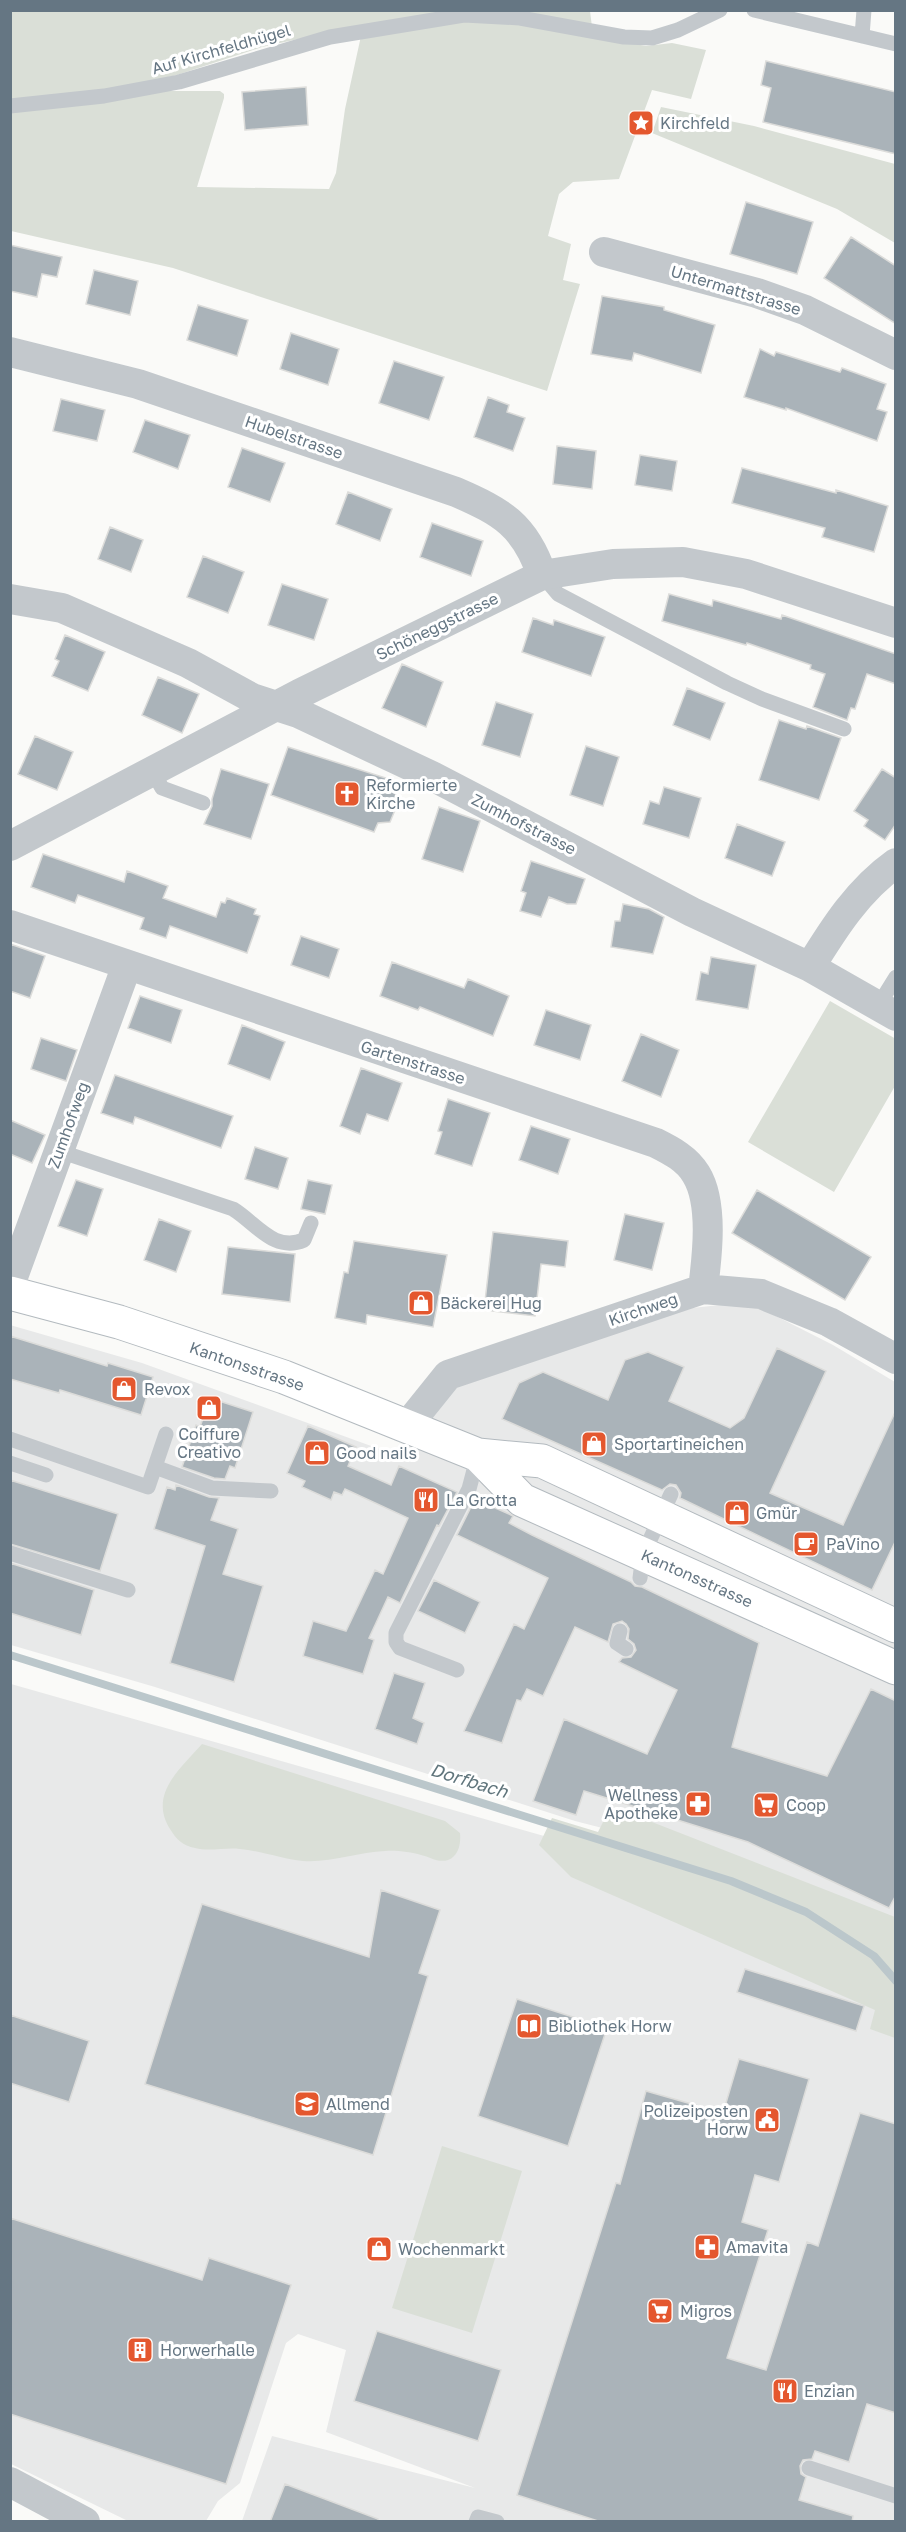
<svg xmlns="http://www.w3.org/2000/svg" width="906" height="2532" viewBox="0 0 906 2532" font-family="'Golos Text',sans-serif">
	<style>
		.built { fill: #e8e9e9 }
		.green { fill: #dadfd7 }
		.lines { fill: none; stroke-linecap: round; stroke-linejoin: round }
		.stream { stroke: #bbc7cb; stroke-width: 8 }
		.building { fill: #aab3b9; stroke: #dcdcda; stroke-width: 1.5 }
		.secondary-casing { stroke: #b3babf; stroke-width: 35 }
		.service { stroke: #c3c8cc; stroke-width: 15 }
		.minor { stroke: #c3c8cc; stroke-width: 30 }
		.secondary { stroke: #fff; stroke-width: 33 }
		.labels { text-anchor: middle; stroke-width: 6; stroke-linejoin: round; paint-order: stroke }
		.street-label { font-size: 16px; fill: #657683; stroke: #fff }
		.poi-label { font-size: 16px; fill: #657683; stroke: #fff; text-anchor: start }
		.water-label { font-size: 18px; font-style: italic; fill: #60757c; stroke: #fff }
	</style>
	<rect width="100%" height="100%" fill="#fafaf8"/>
	<!-- built -->
	<path class="built" d="M748 1302 833 1345 895 1382V2521H242L272 2436 475 2488 326 2432 346 2350 298 2334 286 2343 240 2483 218 2501 206 2521H128L11 2464V1684L674 1873 692 1851 575 1821 155 1687 11 1645 10 1325 142 1363 396 1455 463 1380 692 1308Z"/>
	<!-- green -->
	<path class="green" d="M10 11H471L330 32 262 47 177 75 126 87 11 100Z
		M489 11H590L592 27Z
		M471 21 511 22 646 46 672 43 706 50 691 99 652 90 619 179 573 182 559 194 548 236 571 244 563 280 580 284 547 391 173 268 11 231 10 110 163 91H220L224 94V98L197 187 329 189 336 173 345 109 361 36Z
		M661 107 754 126 895 164V243L837 209 652 133Z
		M830 1001 896 1039 895 1086 834 1192 748 1142Z
		M202 1744 445 1821 460 1833C461 1843 459 1856 448 1860 438 1863 430 1857 421 1855 411 1852 396 1850 385 1851 358 1852 330 1863 303 1861 282 1859 261 1851 240 1849 225 1847 210 1852 195 1848 183 1846 176 1839 170 1829 148 1794 181 1768 202 1744Z
		M611 1806 895 1917V2038L870 2029 875 2010 571 1877 539 1845 552 1818 598 1832Z
		M442 2146 522 2171 472 2333 392 2308Z"/>
	<g class="lines">
		<!-- stream -->
		<path class="stream" d="M10 1655 731 1881 806 1912 874 1956 896 1981"/>
	</g>
	<!-- building -->
	<path class="building" d="M766 61 896 92V154L763 122 771 88 761 85Z
		M306 87 308 125 245 130 242 92Z
		M746 202 813 222 797 274 730 254Z
		M851 237 896 266V324L824 278Z
		M10 245 62 257 57 277 42 274 37 297 10 291Z
		M94 270 138 281 130 315 86 304Z
		M602 296 664 307V310L715 325 701 373 634 353 632 361 591 354Z
		M198 305 248 320 237 356 187 340Z
		M291 333 339 349 328 385 280 369Z
		M760 349 774 356 776 352 840 372 842 368 886 384 877 409 887 412 877 441 786 408V410L744 397Z
		M394 361 444 377 429 420 379 403Z
		M488 397 509 405 507 412 525 418 513 451 474 437Z
		M61 399 105 410 97 441 53 431Z
		M145 420 190 435 178 469 133 452Z
		M557 446 596 451 592 489 553 484Z
		M242 448 285 463 270 502 228 487Z
		M640 455 677 461 672 491 635 485Z
		M742 468 836 493V490L888 506 874 552 822 537 825 528 732 503Z
		M348 492 392 509 380 541 336 524Z
		M432 523 483 541 471 576 420 557Z
		M110 527 143 540 131 572 98 559Z
		M203 556 244 572 228 613 187 597Z
		M282 584 328 599 314 640 268 625Z
		M669 594 712 606 713 600 781 619 782 615 896 654V684L867 674 855 709 851 708 847 720 813 707 825 674 810 669 811 665 747 643 746 645 662 621Z
		M533 618 553 625 554 620 605 637 591 676 522 652Z
		M65 635 105 652 88 691 52 676 59 661 55 659Z
		M402 664 443 682 426 727 382 708Z
		M158 677 199 694 182 733 142 715Z
		M687 688 725 703 710 740 673 725Z
		M496 702 533 714 520 757 482 745Z
		M779 720 806 729 807 726 841 738 819 800 759 780Z
		M35 736 73 752 57 790 18 774Z
		M586 746 619 757 603 806 570 795Z
		M288 747 392 780V791L400 798 390 822 378 823 374 832 271 795Z
		M221 769 269 784 251 839 204 824 212 806V799Z
		M882 769 896 778V824L885 840 864 826 868 820 854 811Z
		M664 787 701 798 689 838 643 824 650 801 659 804Z
		M439 807 480 821 463 872 422 859Z
		M737 824 785 842 772 876 725 858Z
		M43 854 124 882 127 871 168 886 163 898 216 917 221 902 225 903 227 898 256 909 254 914 260 916 247 953 170 926 166 938 140 929 144 918 78 895 75 903 31 887Z
		M531 861 585 879 576 904H567L549 897 541 917 520 911 526 893 521 891Z
		M623 904 649 909 664 917 653 954 611 947 615 921H620Z
		M301 936 339 949 329 978 291 965Z
		M10 944 45 956 30 998 10 991Z
		M711 957 756 965 748 1009 696 1000 701 972 708 974Z
		M392 962 464 988 468 979 509 996 493 1036 420 1007 418 1010 380 996Z
		M140 996 182 1010 171 1043 128 1028Z
		M546 1010 591 1025 580 1060 534 1045Z
		M242 1025 285 1042 270 1080 228 1064Z
		M641 1034 679 1050 661 1097 622 1081Z
		M41 1038 77 1050 66 1081 31 1069Z
		M361 1068 402 1083 388 1121 367 1114 360 1134 340 1126Z
		M115 1075 233 1116 221 1148 135 1117 133 1124 101 1113Z
		M448 1099 490 1113 472 1166 435 1154 442 1132 438 1131Z
		M10 1120 45 1135 32 1163 10 1154Z
		M531 1126 570 1139 558 1174 519 1160Z
		M255 1147 288 1158 278 1189 245 1179Z
		M76 1180 103 1189 87 1236 58 1226Z
		M308 1180 332 1185 325 1214 301 1209Z
		M757 1190 871 1257 845 1300 732 1233Z
		M625 1214 664 1223 652 1270 614 1260Z
		M159 1219 191 1231 176 1272 144 1260Z
		M493 1232 568 1241 565 1267 541 1264 535 1316 484 1310Z
		M354 1241 447 1255 433 1327 367 1315 366 1324 335 1318 344 1272 348 1273Z
		M228 1247 295 1254 290 1302 222 1294Z
		M10 1336 107 1366 108 1363 153 1377 141 1415 60 1390 59 1393 10 1379Z
		M777 1348 826 1371 770 1493 843 1525 896 1410V1540L872 1590 680 1498 681 1493 676 1485 670 1484 662 1490 502 1419 519 1383 543 1372 608 1400 625 1360 648 1352 684 1367 669 1401 730 1428 744 1418Z
		M210 1398 253 1412 235 1468 230 1466 225 1479 214 1478 182 1467 196 1425 200 1427Z
		M308 1426 356 1447 348 1466 391 1485 399 1466 457 1492 439 1526 437 1525 400 1603 388 1597 369 1638 374 1640 363 1674 303 1656 313 1621 346 1631 375 1570 383 1574 408 1518 345 1489 342 1495 334 1492 331 1500 302 1487 305 1481 287 1473Z
		M10 1480 118 1514 100 1571 10 1544Z
		M176 1485 209 1497 219 1498 211 1520 238 1529 223 1574 263 1586 234 1682 170 1663 205 1546 154 1529 167 1487 175 1490Z
		M475 1499 509 1514 513 1516 509 1523 532 1535 631 1582 635 1586 642 1587 759 1643 732 1747 827 1776 871 1689 896 1701V1895L889 1908 748 1842 584 1791 576 1815 533 1801 564 1719 647 1754 677 1690 619 1662 622 1658 631 1657 636 1650 634 1644 628 1639 629 1629 626 1624 622 1621 613 1624 608 1642 575 1627 543 1696 527 1689 521 1701 517 1700 502 1743 464 1731 514 1624 524 1629 548 1578 457 1535Z
		M10 1563 94 1590 81 1635 10 1613Z
		M434 1580 480 1602 465 1633 418 1611Z
		M394 1673 425 1683 413 1718 424 1723 417 1744 375 1729Z
		M381 1890 440 1910 419 1973 428 1976 373 2155 145 2084 202 1904 369 1957Z
		M745 1969 864 2006 856 2031 737 1992Z
		M517 1999 607 2028 568 2146 478 2116Z
		M10 2015 89 2041 69 2102 10 2083Z
		M739 2059 809 2079 779 2182 755 2175 742 2222 768 2230 727 2358 766 2370 807 2242 818 2246 860 2113 896 2124V2413L867 2404 849 2462 815 2451 812 2459 803 2460 800 2466 801 2474 806 2477 799 2500 853 2516 852 2522H601L517 2495 616 2183 620 2184 646 2091 723 2113Z
		M10 2218 202 2280 209 2258 291 2285 226 2484 10 2414Z
		M377 2331 501 2370 478 2441 354 2401Z
		M285 2484 378 2519V2522H270Z"/>
	<g class="lines">
		<!-- secondary casing -->
		<g class="secondary-casing">
			<path id="secondary" d="M10 1293 119 1322 284 1377 478 1455 542 1461 896 1626
				M478 1455 522 1500 896 1668"/>
		</g>
		<!-- service -->
		<path class="service" d="M754 10 896 44
			M862 36 864 10
			M10 106 104 96 179 82 330 37 464 15 520 18 624 37 652 38 678 30 720 10
			M542 575 558 594 727 683 762 699 844 729
			M152 770 162 788 203 803
			M878 1006 896 977
			M59 1151 233 1209C256 1223 274 1253 304 1240L311 1223
			M10 1439 148 1487 166 1434
			M10 1463 46 1475
			M155 1467 212 1488 271 1491
			M10 1553 128 1590
			M640 1578 643 1555 671 1494
			M620 1631 617 1643 626 1649
			M457 1670 400 1648 396 1642V1633L469 1489 478 1455
			M809 2468 896 2496
			M476 2522 478 2517 497 2522"/>
		<!-- minor -->
		<path class="minor" d="M604 252 757 293 805 310 896 355
			M10 352 138 384 456 492C502 512 525 525 542 575
			M10 599 62 608 188 663 252 698 298 713 432 776 692 912 810 967 896 1016
			M10 846 299 694 542 575 613 564 683 562 746 574 896 623
			M10 925 656 1143C672 1151 687 1159 696 1174 714 1203 707 1257 703 1289
			M810 967C834 928 858 890 896 863
			M10 1285 127 965
			M407 1426 448 1375 703 1289 761 1294 829 1322 896 1359
			M10 2482 85 2522"/>
		<!-- secondary -->
		<use href="#secondary" class="secondary"/>
	</g>
	<!-- icons -->
	<defs>
		<g id="sight-square" transform="scale(1.35)"><rect x="-9" y="-9" width="18" height="18" rx="4" fill="#e4572e" stroke="#fff"/><path d="M0-6L1.8-2.2L6-1.7L2.9 1.2L3.7 5.4L0 3.3L-3.7 5.4L-2.9 1.2L-6-1.7L-1.8-2.2Z" fill="#fff"/></g>
		<g id="church-square" transform="scale(1.35)"><rect x="-9" y="-9" width="18" height="18" rx="4" fill="#e4572e" stroke="#fff"/><path d="M-1.2-6h2.4v3.5h3.3v2.4h-3.3V6h-2.4V-.1h-3.3v-2.4h3.3Z" fill="#fff"/></g>
		<g id="shop-square" transform="scale(1.35)"><rect x="-9" y="-9" width="18" height="18" rx="4" fill="#e4572e" stroke="#fff"/><path d="M-5-2.5h2.3a2.7 3.5 0 0 1 5.4 0H5L5.5 6h-11ZM-1.5-2.5h3a1.5 2.3 0 0 0-3 0Z" fill="#fff"/></g>
		<g id="restaurant-square" transform="scale(1.35)"><rect x="-9" y="-9" width="18" height="18" rx="4" fill="#e4572e" stroke="#fff"/><path d="M-5-6h1v4h1v-4h1v4h1v-4h1v5L-1.5 .5V6h-2V.5L-5-1ZM5-6V6H3V1.5H1.5Q1.5-4 5-6Z" fill="#fff"/></g>
		<g id="cafe-square" transform="scale(1.35)"><rect x="-9" y="-9" width="18" height="18" rx="4" fill="#e4572e" stroke="#fff"/><path d="M-5.5-4.5H6V0H3Q3 3.5 0 3.5H-2.5Q-5.5 3.5-5.5 0ZM3-3.2v2h1.7v-2ZM-6 4.5H4V6H-6Z" fill="#fff"/></g>
		<g id="pharmacy-square" transform="scale(1.35)"><rect x="-9" y="-9" width="18" height="18" rx="4" fill="#e4572e" stroke="#fff"/><path d="M-2-6h4v4h4v4h-4v4h-4v-4h-4v-4h4Z" fill="#fff"/></g>
		<g id="supermarket-square" transform="scale(1.35)"><rect x="-9" y="-9" width="18" height="18" rx="4" fill="#e4572e" stroke="#fff"/><path d="M-6-5.5h2.5l.6 2H6L4.5 2H-2.5L-4.4-4H-6ZM-1.5 3.2a1.3 1.3 0 1 0 .1 0ZM3 3.2a1.3 1.3 0 1 0 .1 0Z" fill="#fff"/></g>
		<g id="library-square" transform="scale(1.35)"><rect x="-9" y="-9" width="18" height="18" rx="4" fill="#e4572e" stroke="#fff"/><path d="M-6-4Q-3-5.5-.7-3.5V5Q-3 3-6 4ZM6-4Q3-5.5 .7-3.5V5Q3 3 6 4Z" fill="#fff"/></g>
		<g id="school-square" transform="scale(1.35)"><rect x="-9" y="-9" width="18" height="18" rx="4" fill="#e4572e" stroke="#fff"/><path d="M0-5L7-2L0 1L-7-2ZM-4 1L0 2.5L4 1V4Q0 6-4 4Z" fill="#fff"/></g>
		<g id="civic-square" transform="scale(1.35)"><rect x="-9" y="-9" width="18" height="18" rx="4" fill="#e4572e" stroke="#fff"/><path d="M-.6-6.5H3V-4.5H.6V-3L4-1V1h2V6H-6V1h2V-1L-.6-3ZM-1.2 2.5V6h2.4V2.5Z" fill="#fff"/></g>
		<g id="building-square" transform="scale(1.35)"><rect x="-9" y="-9" width="18" height="18" rx="4" fill="#e4572e" stroke="#fff"/><path d="M-4-6H4V6H1V3H-1V6H-4ZM-2.5-4.3h1.7v1.8h-1.7ZM.8-4.3h1.7v1.8H.8ZM-2.5-1h1.7V.8h-1.7ZM.8-1h1.7V.8H.8Z" fill="#fff"/></g>
	</defs>
	<g fill-rule="evenodd">
		<use href="#sight-square" x="641" y="123"/>
		<use href="#church-square" x="347" y="794"/>
		<use href="#shop-square" x="421" y="1303"/>
		<use href="#shop-square" x="124" y="1389"/>
		<use href="#shop-square" x="209" y="1408"/>
		<use href="#shop-square" x="594" y="1444"/>
		<use href="#shop-square" x="317" y="1453"/>
		<use href="#restaurant-square" x="426" y="1500"/>
		<use href="#shop-square" x="737" y="1513"/>
		<use href="#cafe-square" x="806" y="1544"/>
		<use href="#pharmacy-square" x="698" y="1804"/>
		<use href="#supermarket-square" x="766" y="1805"/>
		<use href="#library-square" x="529" y="2026"/>
		<use href="#school-square" x="307" y="2104"/>
		<use href="#civic-square" x="767" y="2120"/>
		<use href="#pharmacy-square" x="707" y="2247"/>
		<use href="#shop-square" x="379" y="2249"/>
		<use href="#supermarket-square" x="660" y="2311"/>
		<use href="#building-square" x="140" y="2350"/>
		<use href="#restaurant-square" x="785" y="2391"/>
	</g>
	<g class="labels">
		<!-- street labels -->
		<g class="street-label">
			<text transform="translate(221 49) rotate(-16)" y="6">Auf Kirchfeldhügel</text>
			<text transform="translate(736 290) rotate(17)" y="6">Untermattstrasse</text>
			<text transform="translate(294 437) rotate(19)" y="6">Hubelstrasse</text>
			<text transform="translate(437 626) rotate(-26)" y="6">Schöneggstrasse</text>
			<text transform="translate(524 824) rotate(27)" y="6">Zumhofstrasse</text>
			<text transform="translate(413 1062) rotate(18)" y="6">Gartenstrasse</text>
			<text transform="translate(68 1125) rotate(-70)" y="6">Zumhofweg</text>
			<text transform="translate(643 1309) rotate(-19)" y="6">Kirchweg</text>
			<text transform="translate(247 1366) rotate(19)" y="6">Kantonsstrasse</text>
			<text transform="translate(697 1578) rotate(24)" y="6">Kantonsstrasse</text>
		</g>
		<!-- poi labels -->
		<g class="poi-label">
			<text x="660" y="129">Kirchfeld</text>
			<text x="366" y="791">Reformierte<tspan x="366" dy="18">Kirche</tspan></text>
			<text x="440" y="1309">Bäckerei Hug</text>
			<text x="144" y="1395">Revox</text>
			<text x="209" y="1440" text-anchor="middle">Coiffure<tspan x="209" dy="18">Creativo</tspan></text>
			<text x="614" y="1450">Sportartineichen</text>
			<text x="336" y="1459">Good nails</text>
			<text x="446" y="1506">La Grotta</text>
			<text x="756" y="1519">Gmür</text>
			<text x="826" y="1550">PaVino</text>
			<text x="678" y="1801" text-anchor="end">Wellness<tspan x="678" dy="18">Apotheke</tspan></text>
			<text x="786" y="1811">Coop</text>
			<text x="548" y="2032">Bibliothek Horw</text>
			<text x="326" y="2110">Allmend</text>
			<text x="748" y="2117" text-anchor="end">Polizeiposten<tspan x="748" dy="18">Horw</tspan></text>
			<text x="726" y="2253">Amavita</text>
			<text x="398" y="2255">Wochenmarkt</text>
			<text x="680" y="2317">Migros</text>
			<text x="160" y="2356">Horwerhalle</text>
			<text x="804" y="2397">Enzian</text>
		</g>
		<!-- water labels -->
		<g class="water-label">
			<text transform="translate(469 1781) rotate(17)" y="6">Dorfbach</text>
		</g>
	</g>
	<!-- border -->
	<rect width="906" height="2532" fill="none" stroke="#657683" stroke-width="24"/>
</svg>
